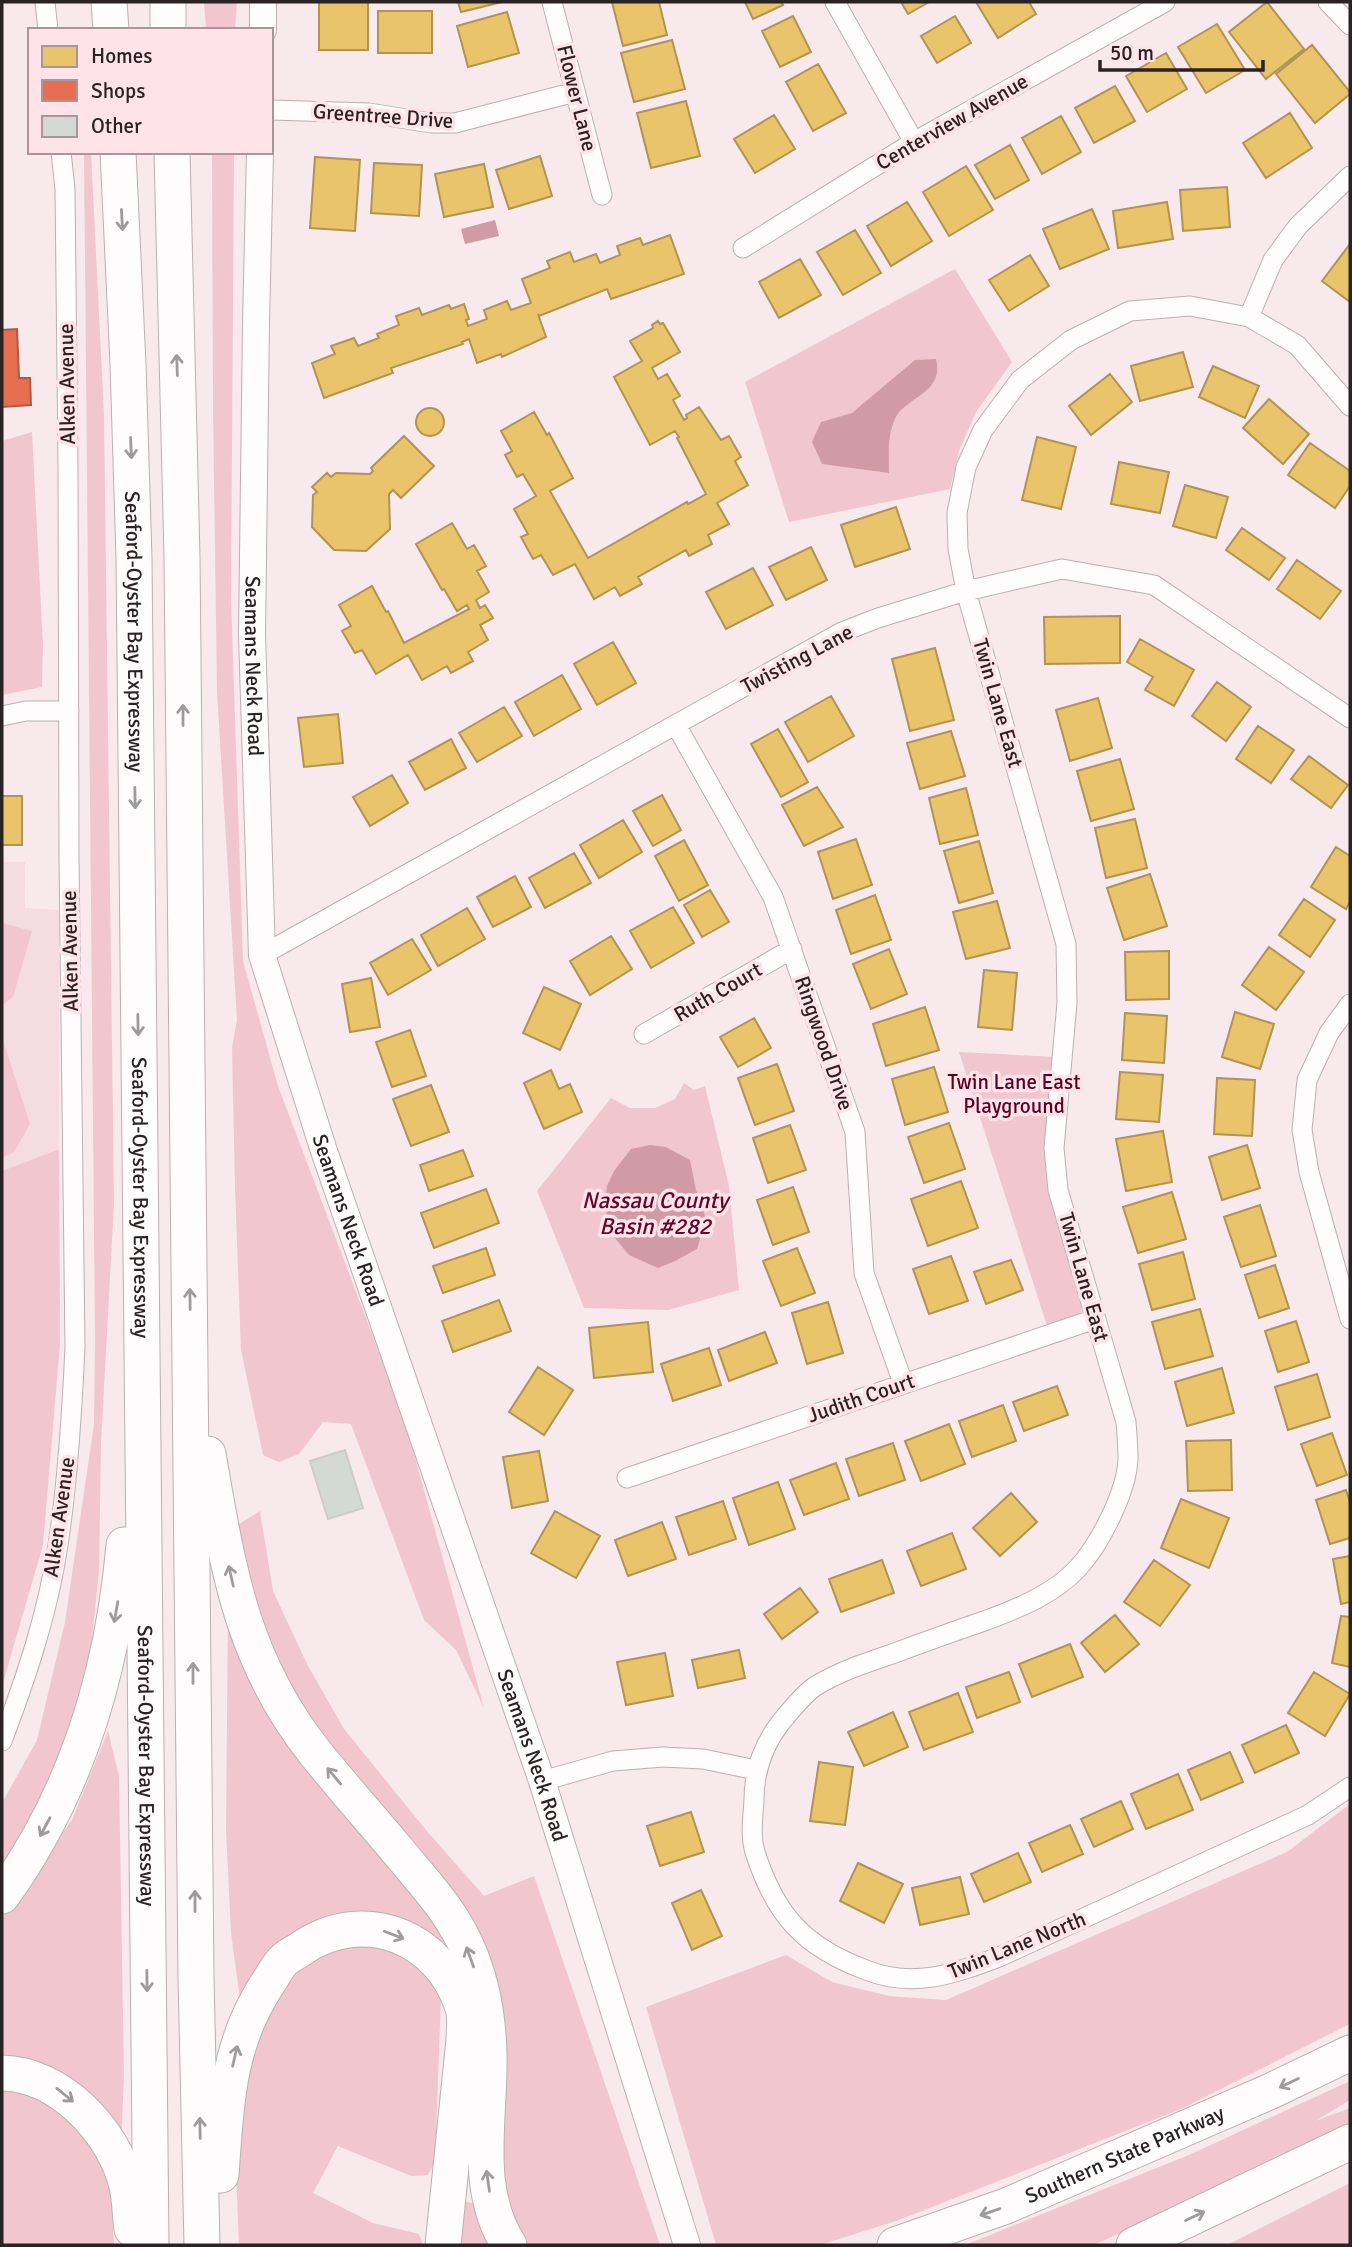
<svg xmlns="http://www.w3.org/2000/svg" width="1352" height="2247" viewBox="0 0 1352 2247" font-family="Signika,sans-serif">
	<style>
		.built { fill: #f5dce0 }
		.green { fill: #f2c6cf }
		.water { fill: #d09ba5 }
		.homes { fill: #e9c46a; stroke: #b09355; stroke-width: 2 }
		.shops { fill: #e76f51; stroke: #af5844; stroke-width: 2 }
		.building { fill: #d3dad4; stroke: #cecbca; stroke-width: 2 }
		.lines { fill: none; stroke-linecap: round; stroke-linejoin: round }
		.minor-casing { stroke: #bbb0b2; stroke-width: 21 }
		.secondary-casing { stroke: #bbb0b2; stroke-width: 28 }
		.motorway-casing { stroke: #bbb0b2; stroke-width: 37 }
		.minor { stroke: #fefcfc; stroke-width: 19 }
		.secondary { stroke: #fefcfc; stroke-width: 26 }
		.motorway { stroke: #fefcfc; stroke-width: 35 }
		.oneway { stroke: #9f9a9b }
		.labels { text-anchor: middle; stroke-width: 7; stroke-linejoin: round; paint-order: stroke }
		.street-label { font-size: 21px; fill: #2b2224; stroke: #fee3e8 }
		.park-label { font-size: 21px; fill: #590024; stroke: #fee3e8 }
		.water-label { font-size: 23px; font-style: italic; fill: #5f0728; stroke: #fee3e8 }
	</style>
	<rect width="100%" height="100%" fill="#f8e9ec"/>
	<!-- built -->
	<path class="built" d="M2 862H25V908L59 910V1149L2 1171Z"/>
	<!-- green -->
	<path class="green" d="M204 2H237L235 30H206Z
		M84 152H91L104 415 114 1204 101 1443 99 1569 87 1691 22 1839 2 1868V1803L37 1740 65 1622 94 1424 95 1339Z
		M212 152H234L231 598 243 961 278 1086 405 1421 484 1708 456 1650 424 1620 351 1424 323 1422 299 1454 279 1462 263 1455 241 1350 235 1188 232 1047 237 1020 217 692 213 408Z
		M955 269 1012 362 976 412 959 451 950 489 789 522 745 382Z
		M32 432 43 646 42 687 2 695V441Z
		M2 923 32 931 13 997 2 1005Z
		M2 1037 30 1124 14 1152 2 1158Z
		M959 1052 1057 1057 1049 1142 1089 1316 1048 1329Z
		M684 1083 694 1090 705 1086 729 1186 739 1290 668 1310 584 1308 537 1191 611 1098 630 1108H655L675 1099Z
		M59 1149 60 1344 43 1545 2 1686V1171Z
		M260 1511 273 1591 307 1664 344 1729 426 1830 484 1896 534 1876 660 2245H522L499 2171 505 2109 501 2026 312 1738 249 1609 236 1526Z
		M228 1607 450 1938 436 1946 336 1921 242 2014 231 1933 226 1830Z
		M108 1731 119 1776 124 2076 121 2144 82 2099 41 2063 2 2056V1918L72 1820Z
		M1350 1804V2024L1181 2109 899 2220 820 2245H716L646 2007 786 1955 832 1982 889 1996 946 2000 1287 1852Z
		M349 1941 397 1947 431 1974 441 1997 435 2161 428 2175 411 2176 338 2146 313 2193 373 2223 419 2234 423 2245H239L236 2173 245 2082 269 2002 304 1959Z
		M1350 2081V2100L1315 2121 1350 2108V2127L1212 2194 1093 2245H965L1189 2155Z
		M2 2089H14L62 2111 99 2149 123 2193 113 2230 114 2245H2Z
		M1350 2183V2245H1227Z
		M458 2199 478 2205 493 2245H452Z"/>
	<!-- water -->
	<path class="water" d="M495 220 499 236 465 244 461 229Z
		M936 359C945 394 904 397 895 419 887 436 889 455 889 473L822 464 812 442 821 422 852 413 915 360Z
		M650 1145 666 1147 690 1160 696 1190 706 1219 697 1249 675 1261 658 1268 629 1255 610 1232 605 1205 607 1186 614 1171 631 1149Z"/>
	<!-- homes -->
	<path class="homes" d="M319 2H368V50H319Z
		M458 2H502L461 12Z
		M612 2H659L667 35 623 46Z
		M745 2H781L783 5 753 19Z
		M901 2H929L908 14Z
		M976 2H1029L1036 14 998 38Z
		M1267 2 1304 49 1266 79 1229 32Z
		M378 11H432V53H378Z
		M507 12 519 53 468 67 457 26Z
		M793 16 811 52 780 67 762 31Z
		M955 16 971 43 937 63 921 36Z
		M1217 24 1245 70 1206 93 1178 47Z
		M672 40 685 89 634 102 621 53Z
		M1312 45 1350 92V94L1315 123 1276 74Z
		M1166 53 1187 89 1147 112 1126 76Z
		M818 64 846 113 813 131 786 82Z
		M1115 86 1135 121 1094 143 1075 108Z
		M686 101 700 156 651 168 637 113Z
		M1290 113 1312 148 1266 178 1243 143Z
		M774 115 795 149 755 173 734 139Z
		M1061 116 1081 152 1042 174 1022 138Z
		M1010 145 1029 180 995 199 975 165Z
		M540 156 552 196 509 209 496 170Z
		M315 157 360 160 355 231 310 228Z
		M374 163 422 165 419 216 371 213Z
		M484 164 493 207 444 217 435 174Z
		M966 166 993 210 949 236 923 192Z
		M1227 187 1230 227 1183 231 1180 190Z
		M907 202 932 241 891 266 867 226Z
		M1167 202 1173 239 1118 248 1113 211Z
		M1092 209 1109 249 1060 269 1043 229Z
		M855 230 881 273 843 295 817 252Z
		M670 235 684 274 611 299 607 289 539 316 538 314 546 337 502 357 501 354 477 363 469 339 462 342 463 344 391 368 393 373 324 398 312 363 335 354 331 346 354 338 358 346 379 338 377 334 399 325 396 316 419 308 422 315 449 305 451 309 464 304 469 319 466 320 468 326 487 319 484 310 507 301 511 310 531 303 522 279 550 268 547 261 570 252 574 262 596 254 600 263 620 255 617 246 640 238 643 245Z
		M1350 244V302L1322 281Z
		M1030 255 1049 286 1009 311 989 280Z
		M800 259 821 295 779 318 759 282Z
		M658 321 660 324 663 323 680 352 652 368 658 379 667 374 680 396 673 400 684 420 687 418 686 415 699 407 721 440 729 436 741 457 735 461 748 485 717 503 729 524 708 535 712 544 689 556 686 550 638 577 642 584 620 596 615 587 594 599 575 564 553 575 541 555 533 559 521 537 528 534 514 509 536 496 523 474 517 477 505 455 512 451 501 431 534 412 547 435 549 433 573 478 550 491 588 558 687 502 688 504 706 494 677 438 679 437 675 431 650 445 614 377 642 361 630 341 653 328 652 325Z
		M1183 352 1193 387 1140 401 1131 366Z
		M1213 366 1259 386 1245 418 1199 397Z
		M1110 374 1132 402 1091 435 1069 406Z
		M1269 399 1309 434 1283 464 1243 428Z
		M416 422a14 14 0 1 1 28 0a14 14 0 1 1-28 0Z
		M404 436 434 466 401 498 393 490 389 494 390 529 366 551 334 550 312 527 313 495 317 492 312 487 327 473 331 477 336 473 370 474 373 471 371 468Z
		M1037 437 1076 447 1061 509 1022 500Z
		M1310 443 1350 471V486L1335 508 1288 475Z
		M1119 462 1169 472 1160 513 1111 504Z
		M1185 485 1228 497 1216 538 1173 526Z
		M896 507 910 549 855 567 841 525Z
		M452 523 467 549 474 545 486 566 477 571 489 592 476 600 480 608 485 605 493 618 480 625 488 640 468 652 473 661 451 673 447 666 422 680 408 655 376 674 362 650 355 653 342 631 351 626 339 605 372 586 386 612 388 611 404 643 469 609 467 605 457 611 444 589 442 590 416 544Z
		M1242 528 1285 558 1269 580 1226 550Z
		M811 547 827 580 786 600 769 567Z
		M1297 560 1341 591 1320 619 1277 589Z
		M753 568 773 605 726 629 706 592Z
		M1120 616V663L1045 664 1044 617Z
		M1140 639 1194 670 1174 706 1145 690 1153 677 1127 662Z
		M613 642 636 683 597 705 574 664Z
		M935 648 954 720 910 731 892 659Z
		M562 675 581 709 534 736 515 702Z
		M1217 682 1251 707 1226 741 1192 716Z
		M831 696 854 736 808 762 785 722Z
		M1098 698 1112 748 1070 761 1056 710Z
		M504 707 522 736 477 762 459 733Z
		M338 714 343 763 304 767 298 718Z
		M1258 726 1294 750 1271 783 1236 759Z
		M778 729 808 782 781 797 751 744Z
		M951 731 965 776 920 789 907 743Z
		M451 739 466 768 425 790 409 762Z
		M1309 756 1348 785 1331 808 1291 779Z
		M1120 759 1134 809 1091 821 1077 771Z
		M392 775 408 803 370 826 353 797Z
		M817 787 843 827 804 846 782 805Z
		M966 788 978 835 940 844 929 798Z
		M662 795 681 830 653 846 633 811Z
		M2 796H22V845H2Z
		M1135 819 1147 868 1106 878 1095 828Z
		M623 820 642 852 599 878 580 845Z
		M856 839 872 885 833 899 818 852Z
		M684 840 708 885 679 901 655 856Z
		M979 841 993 893 959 903 944 851Z
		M1336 847 1350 856V902L1346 909 1311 887Z
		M574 853 591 883 545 908 529 878Z
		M1150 874 1167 926 1124 940 1107 888Z
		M515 876 531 907 493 927 477 897Z
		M710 890 729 922 702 937 684 905Z
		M875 895 891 940 851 954 836 910Z
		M1304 899 1335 920 1310 957 1279 935Z
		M997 901 1010 948 966 959 953 912Z
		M673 907 694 943 651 968 630 931Z
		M467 908 485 939 438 966 421 935Z
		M611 936 632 969 590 995 570 961Z
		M412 939 431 970 388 995 370 963Z
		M1269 947 1304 972 1276 1010 1242 985Z
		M889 949 907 994 871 1009 853 964Z
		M1169 951V999L1126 1000 1125 952Z
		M984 970 1017 973 1012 1030 978 1027Z
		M371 978 380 1027 350 1032 342 984Z
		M544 987 581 1004 560 1050 523 1033Z
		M925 1007 939 1050 886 1066 873 1024Z
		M1235 1012 1274 1024 1260 1069 1222 1057Z
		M1125 1013 1167 1016 1164 1063 1122 1060Z
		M754 1018 771 1048 738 1067 720 1037Z
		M410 1030 426 1076 392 1087 376 1042Z
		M777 1064 794 1111 755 1125 738 1078Z
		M934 1067 948 1112 905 1125 892 1079Z
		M551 1070 559 1089 570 1084 582 1112 544 1129 524 1083Z
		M1120 1072 1163 1075 1159 1122 1116 1119Z
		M1217 1078 1255 1080 1252 1136 1214 1134Z
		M431 1085 449 1132 411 1146 393 1099Z
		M949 1123 965 1169 924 1183 908 1137Z
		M790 1125 806 1170 768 1183 753 1138Z
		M1163 1131 1172 1182 1126 1191 1116 1139Z
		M1247 1145 1260 1188 1222 1200 1209 1157Z
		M463 1150 473 1176 429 1191 420 1165Z
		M961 1181 978 1228 928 1246 911 1199Z
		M793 1187 809 1232 773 1245 757 1200Z
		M486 1189 499 1223 434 1248 421 1213Z
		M1172 1192 1186 1239 1138 1253 1123 1207Z
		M1260 1205 1276 1256 1241 1267 1224 1217Z
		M486 1248 495 1275 443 1293 433 1266Z
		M797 1248 815 1293 781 1306 763 1261Z
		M1183 1252 1195 1299 1152 1310 1139 1264Z
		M951 1256 968 1301 929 1314 913 1269Z
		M1011 1260 1023 1290 986 1304 974 1272Z
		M1275 1265 1289 1308 1259 1318 1245 1275Z
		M499 1300 511 1331 453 1352 442 1321Z
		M828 1302 843 1353 807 1364 792 1313Z
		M1200 1309 1213 1356 1165 1369 1152 1322Z
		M1296 1321 1309 1362 1278 1372 1265 1331Z
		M648 1322 653 1372 594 1378 589 1328Z
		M765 1332 777 1363 729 1381 718 1350Z
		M709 1348 721 1385 673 1401 661 1364Z
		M538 1367 573 1390 544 1435 509 1412Z
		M1222 1368 1234 1413 1187 1426 1175 1382Z
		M1317 1374 1330 1417 1288 1430 1275 1387Z
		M1057 1386 1068 1415 1024 1431 1013 1402Z
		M1003 1405 1016 1441 972 1457 959 1421Z
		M949 1424 965 1464 921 1481 905 1441Z
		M1332 1433 1347 1475 1317 1486 1301 1444Z
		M1231 1440 1232 1490 1188 1491 1186 1441Z
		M893 1443 905 1480 859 1496 846 1459Z
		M539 1451 548 1501 512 1508 503 1457Z
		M836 1463 849 1499 804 1515 790 1480Z
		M778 1482 795 1529 749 1545 733 1498Z
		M1346 1490 1350 1502V1538L1330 1544 1316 1500Z
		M1011 1493 1037 1522 1000 1556 973 1528Z
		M1181 1499 1229 1518 1209 1568 1161 1548Z
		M723 1501 736 1539 689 1555 676 1517Z
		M555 1511 600 1536 576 1578 531 1553Z
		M662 1522 676 1559 628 1576 615 1540Z
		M952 1533 966 1569 921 1586 907 1551Z
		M1350 1556V1602L1341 1604 1333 1559Z
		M882 1560 894 1593 841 1612 829 1579Z
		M1154 1560 1190 1585 1160 1626 1124 1602Z
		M800 1588 818 1612 782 1639 764 1614Z
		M1115 1615 1139 1644 1105 1672 1081 1643Z
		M1341 1616 1350 1617V1667L1332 1663Z
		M1070 1644 1083 1677 1032 1697 1019 1664Z
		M739 1650 745 1678 698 1688 692 1660Z
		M665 1653 673 1696 626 1705 617 1662Z
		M1009 1672 1020 1702 977 1718 966 1687Z
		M1314 1672 1350 1694 1325 1736 1288 1713Z
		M958 1693 973 1732 924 1750 909 1712Z
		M893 1712 908 1747 864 1766 848 1732Z
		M1286 1725 1299 1753 1255 1773 1242 1745Z
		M1230 1752 1243 1782 1201 1800 1188 1770Z
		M819 1762 853 1767 845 1825 810 1821Z
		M1178 1774 1193 1810 1146 1829 1131 1794Z
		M1121 1801 1133 1829 1094 1847 1081 1819Z
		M691 1812 704 1852 660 1866 647 1826Z
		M1070 1825 1083 1854 1042 1872 1029 1843Z
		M1018 1853 1031 1882 984 1902 971 1874Z
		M858 1863 903 1884 884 1923 840 1901Z
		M960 1877 969 1914 920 1925 912 1888Z
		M701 1890 722 1936 692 1950 672 1903Z"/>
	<!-- shops -->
	<path class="shops" d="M17 329 19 378H30L31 405 2 407V330Z"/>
	<!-- building -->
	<path class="building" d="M345 1450 363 1508 328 1519 310 1461Z"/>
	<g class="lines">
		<!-- minor casing -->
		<g class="minor-casing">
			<path id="minor" d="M45 2 48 30
				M552 2 602 195
				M835 2 914 142
				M1328 2 1350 25
				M271 110 369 113 431 123H455L575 92
				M743 248 914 142 1165 2
				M1249 317 1273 260 1298 226 1350 176
				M1350 406 1297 345 1249 317 1190 306 1130 311 1071 340 1020 380 983 430 966 467 957 513 958 549 966 591 1066 944 1067 1003 1054 1148 1058 1190 1126 1422C1127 1434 1128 1446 1128 1459 1127 1491 1100 1544 1078 1568 1054 1594 1019 1608 987 1620 955 1631 924 1642 892 1654 865 1663 838 1672 814 1687 802 1696 791 1710 781 1722 764 1744 754 1771 754 1800 753 1817 750 1836 755 1852 775 1915 804 1947 866 1970 914 1989 953 1974 999 1957L1308 1815 1350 1787
				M2 716 26 711H69
				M676 725 773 897 855 1132 864 1273 903 1383
				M262 955 842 632 878 618 966 591 1062 569 1154 585 1350 718
				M1350 1004 1329 1033 1307 1080 1302 1130 1309 1172 1350 1319
				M644 1034 792 949
				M627 1478 1095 1319
				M2 1741C26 1678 48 1613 58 1545 68 1480 72 1413 75 1347L69 858 68 468 65 189 61 152
				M542 1781 613 1761 663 1757 703 1759 756 1770"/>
		</g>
		<!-- secondary casing -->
		<g class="secondary-casing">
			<g id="secondary">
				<path d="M263 30V2"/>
				<path id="s1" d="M260 152 256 323 252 635 262 955 323 1148 542 1781 687 2245"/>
			</g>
		</g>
		<!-- motorway casing -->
		<g class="motorway-casing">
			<g id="motorway">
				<path d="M109 2 111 30"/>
				<path d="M168 2V30"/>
				<path id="s2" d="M118 152 128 364 134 558 151 2245"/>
				<path d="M172 152 182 557 196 1977 202 2245"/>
				<path d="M208 1454C228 1568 241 1660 316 1754 346 1791 378 1827 408 1863 429 1888 450 1912 464 1941 481 1976 488 2014 489 2053 491 2117 472 2188 509 2245"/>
				<path d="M2 1896C77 1792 113 1671 124 1545"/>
				<path d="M2 2073C60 2074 114 2131 127 2186 130 2200 130 2215 132 2229"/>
				<path d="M221 2175C226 2106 227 2047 266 1986 272 1978 277 1966 284 1960 289 1955 297 1952 302 1948 365 1906 441 1937 463 2008 466 2018 464 2030 464 2040L443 2245"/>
				<path id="s3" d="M895 2245 1006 2206 1271 2091 1350 2053"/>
				<path d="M1134 2245 1350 2142"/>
			</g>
		</g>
		<!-- minor -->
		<use href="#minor" class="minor"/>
		<!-- secondary -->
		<use href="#secondary" class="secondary"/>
		<!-- motorway -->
		<use href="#motorway" class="motorway"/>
	</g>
	<!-- one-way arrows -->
	<defs><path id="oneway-shaft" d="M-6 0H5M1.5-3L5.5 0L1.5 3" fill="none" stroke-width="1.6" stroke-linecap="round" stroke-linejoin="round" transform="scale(1.75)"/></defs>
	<g class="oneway">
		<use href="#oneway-shaft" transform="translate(122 220) rotate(87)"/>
		<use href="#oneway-shaft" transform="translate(177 365) rotate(-92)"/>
		<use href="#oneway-shaft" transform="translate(131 448) rotate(88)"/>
		<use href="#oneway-shaft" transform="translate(183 715) rotate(-90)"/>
		<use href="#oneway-shaft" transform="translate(135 798) rotate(89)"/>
		<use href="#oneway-shaft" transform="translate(138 1025) rotate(89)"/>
		<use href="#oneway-shaft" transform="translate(190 1299) rotate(-91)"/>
		<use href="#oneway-shaft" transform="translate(231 1576) rotate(-103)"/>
		<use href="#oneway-shaft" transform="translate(116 1612) rotate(100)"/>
		<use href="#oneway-shaft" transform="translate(193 1673) rotate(-90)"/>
		<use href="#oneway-shaft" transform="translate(334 1776) rotate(-130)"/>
		<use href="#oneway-shaft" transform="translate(45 1827) rotate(118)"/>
		<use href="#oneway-shaft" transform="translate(195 1901) rotate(-90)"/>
		<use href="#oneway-shaft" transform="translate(394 1935) rotate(21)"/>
		<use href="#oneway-shaft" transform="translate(470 1957) rotate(-110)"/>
		<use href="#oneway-shaft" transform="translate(147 1981) rotate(89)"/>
		<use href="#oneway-shaft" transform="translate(235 2056) rotate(-77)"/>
		<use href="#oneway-shaft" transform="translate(1289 2083) rotate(154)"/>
		<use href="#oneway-shaft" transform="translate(65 2095) rotate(39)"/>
		<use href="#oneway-shaft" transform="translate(200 2128) rotate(-91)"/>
		<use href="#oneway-shaft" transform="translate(488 2181) rotate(-98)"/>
		<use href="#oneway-shaft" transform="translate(990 2212) rotate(161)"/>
		<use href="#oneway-shaft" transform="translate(1195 2216) rotate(-25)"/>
	</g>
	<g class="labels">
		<!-- street labels -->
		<g class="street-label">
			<text transform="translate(577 98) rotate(76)" y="7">Flower Lane</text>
			<text transform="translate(383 116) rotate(4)" y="7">Greentree Drive</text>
			<text transform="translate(952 122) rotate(-30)" y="7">Centerview Avenue</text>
			<text transform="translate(67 384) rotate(-91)" y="7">Alken Avenue</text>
			<text dy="7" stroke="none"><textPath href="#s2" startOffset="480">Seaford-Oyster Bay Expressway</textPath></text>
			<text transform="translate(797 659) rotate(-28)" y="7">Twisting Lane</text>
			<text dy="7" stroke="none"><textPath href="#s1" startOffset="514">Seamans Neck Road</textPath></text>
			<text transform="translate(998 703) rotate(74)" y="7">Twin Lane East</text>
			<text transform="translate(70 951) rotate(-91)" y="7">Alken Avenue</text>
			<text transform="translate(718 992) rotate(-30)" y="7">Ruth Court</text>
			<text transform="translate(824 1043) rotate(71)" y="7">Ringwood Drive</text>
			<text dy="7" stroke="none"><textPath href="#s2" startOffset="1046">Seaford-Oyster Bay Expressway</textPath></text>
			<text dy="7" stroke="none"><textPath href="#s1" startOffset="1082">Seamans Neck Road</textPath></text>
			<text transform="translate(1084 1277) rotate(74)" y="7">Twin Lane East</text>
			<text transform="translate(861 1398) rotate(-19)" y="7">Judith Court</text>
			<text transform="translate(59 1517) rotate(-82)" y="7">Alken Avenue</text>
			<text dy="7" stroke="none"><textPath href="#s1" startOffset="1648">Seamans Neck Road</textPath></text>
			<text dy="7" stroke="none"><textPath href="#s2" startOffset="1614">Seaford-Oyster Bay Expressway</textPath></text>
			<text transform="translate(1017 1945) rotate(-22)" y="7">Twin Lane North</text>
			<text dy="7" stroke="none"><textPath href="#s3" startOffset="247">Southern State Parkway</textPath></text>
		</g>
		<!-- park labels -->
		<g class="park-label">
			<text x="1014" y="1089">Twin Lane East<tspan x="1014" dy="24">Playground</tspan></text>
		</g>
		<!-- water labels -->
		<g class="water-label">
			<text x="655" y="1208">Nassau County<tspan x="655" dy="26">Basin #282</tspan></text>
		</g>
	</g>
	<!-- border -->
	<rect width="1352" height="2247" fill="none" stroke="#2b2224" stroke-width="7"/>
	<!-- legend -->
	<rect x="28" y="28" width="245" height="126" fill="#fee3e8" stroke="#aa969a" stroke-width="2"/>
	<rect x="42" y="46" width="35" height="21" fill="#e9c46a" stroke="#aa969a" stroke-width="2"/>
	<text x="91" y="63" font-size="21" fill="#2b2224">Homes</text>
	<rect x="42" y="80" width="35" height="21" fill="#e76f51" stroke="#aa969a" stroke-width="2"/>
	<text x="91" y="98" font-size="21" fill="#2b2224">Shops</text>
	<rect x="42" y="116" width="35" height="21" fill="#d3dad4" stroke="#aa969a" stroke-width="2"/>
	<text x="91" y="133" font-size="21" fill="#2b2224">Other</text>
	<!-- scale -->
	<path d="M1100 60v10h163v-10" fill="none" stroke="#2b2224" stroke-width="3.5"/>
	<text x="1110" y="60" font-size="21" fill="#2b2224" stroke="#fee3e8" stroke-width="5" paint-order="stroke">50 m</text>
</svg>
